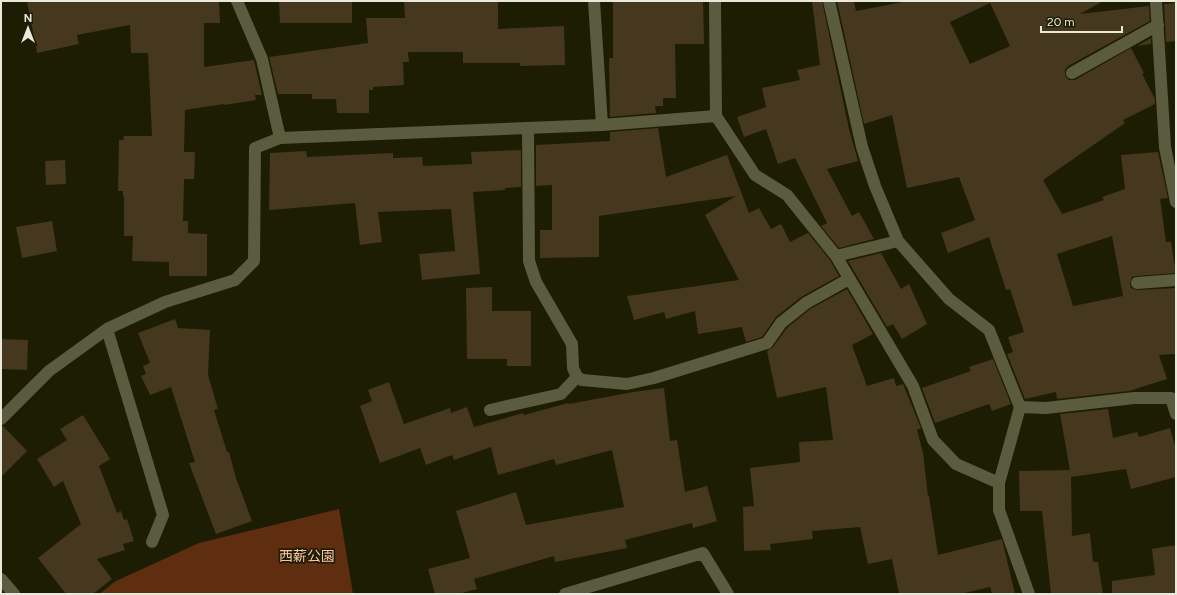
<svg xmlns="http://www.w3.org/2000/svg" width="1177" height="595" viewBox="0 0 1177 595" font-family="Figtree,'Noto Sans JP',sans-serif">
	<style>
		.green { fill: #5f2e11 }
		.building { fill: #46371f; fill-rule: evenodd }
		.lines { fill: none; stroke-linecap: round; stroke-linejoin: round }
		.street { stroke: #5a5b3f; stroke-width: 12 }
		.labels { text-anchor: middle; stroke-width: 3.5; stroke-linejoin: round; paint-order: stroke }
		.park-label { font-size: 14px; fill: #fec4a7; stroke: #1d1d03 }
	</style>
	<rect width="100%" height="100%" fill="#1d1d03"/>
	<!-- green -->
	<path class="green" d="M339 509 353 594H99L116 581 199 543Z"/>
	<!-- building -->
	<path class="building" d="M27 1H219L220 23H204V67L254 60 262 95H255L256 100 224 105V104L185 110 184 152H195L194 179H184L183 221H188V233L207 234V276H169V262L132 261 133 236H124V196H123V191H118L119 140H123L124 136H152L148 53H131L130 25 77 35 79 44 37 53Z
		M279 1H352V23H280Z
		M404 1H424L425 2H498V29L564 26 565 65 520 66V63H463V52H408L409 62H403L404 85 373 87V90H369V113H337L336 99H312V94H278L269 57 368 43 366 18H405Z
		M613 1H703L704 44H675L676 98H663V106H655L656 113 610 117 609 58H613Z
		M812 1H822L849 129 858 161 827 169 852 216 859 212 874 239 839 248 821 226 827 223 795 158 778 164 766 129 744 137 737 117 766 107 762 88 800 80 797 70 820 65Z
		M837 1H854L856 11 908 1H1103L1080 14 1149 6 1150 21 1068 66 1065 70V73L1066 77 1069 80H1075L1131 48 1144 73 1142 74 1155 99V104L1123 120 1125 123 1043 180 1062 214 1104 200 1102 197 1125 189 1121 155 1158 152 1168 198 1160 199 1166 242H1171L1176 273 1136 276 1132 277 1130 283 1131 288 1137 290 1176 288V354L1159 355 1167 379 1129 391 1057 399 1056 392 1025 399 1007 354 1013 352 1008 337 1024 332 1010 289 1006 290 989 237 948 253 941 233 975 220 959 177 907 188 892 115 864 124ZM990 3 1010 46 970 64 950 22ZM1112 236 1123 296 1073 306 1057 254Z
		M1176 3V41L1166 42 1164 4Z
		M1151 38V44L1137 46Z
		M658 128 666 177 727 155 749 213 759 208 771 229 781 224 790 242 808 233 830 260 839 276 801 297 776 317 762 337 746 342 742 327 698 334 695 311 666 319 664 312 634 320 627 296 739 280 705 215 736 196 599 216V257L540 258V230H552V185L536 186V145L610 141V132Z
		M521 150V187L505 188V190L473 192 480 274 422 280 419 254 455 251 451 209 378 212 382 242 360 245 355 203 269 210 270 153 306 151 307 157 393 153V158L422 157 423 166 472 164 471 152Z
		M65 160 66 184 46 185 45 161Z
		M52 221 57 251 22 258 16 227Z
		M881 253 901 289 909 284 927 324 902 339 893 324 887 327 848 261Z
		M492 287V311H531V366H507V359H467L466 288Z
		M847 289 873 334 852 345 867 386 894 378 896 386 903 384 921 428 917 430 923 453 928 496H929L938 555 1002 539 1015 594H992L990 587 960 594H899L892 559 868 564 860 527 812 531 813 539 770 544 771 550 744 551 743 507 754 506 750 468 800 462 799 442 833 440 826 387 777 398 767 351 773 347 787 328 810 309Z
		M175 319 178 328 210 330 208 375 218 409 214 410 227 452H229L236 478 252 521 216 534 189 463 195 462 171 387 150 395 141 376 146 374 143 366 150 363 138 333Z
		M1 339 28 340 27 370 1 369Z
		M993 359 1011 404 992 411 989 404 935 423 922 388 971 371 969 367Z
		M389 382 404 424 450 408 451 413 467 407 474 427 523 413 524 415 568 403 569 404 633 392 664 388 670 441 677 440 685 492 707 486 717 521 693 528 692 523 625 540 627 548 555 562 554 556 474 579 477 589 458 594H435L428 569 470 558 456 511 516 492 526 525 624 507 612 450 556 465 554 459 498 475 491 447 454 460 452 455 426 465 420 448 380 463 360 406 372 401 368 390Z
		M1108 409 1113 438 1137 432 1139 437 1170 428 1176 449V477L1131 489 1126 469 1071 477V475L1072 536 1090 533 1093 562H1098L1103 594H1051L1042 511H1020L1019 471 1070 470 1060 414Z
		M83 415 110 459 99 466 117 513 121 511 124 520 127 519 134 541 123 544 125 550 97 559 112 579 93 594H66L38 558 81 524 63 481 54 487 37 459 67 440 60 429Z
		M1 426H3L27 451 1 477Z
		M1176 545V594H1112V581L1155 575 1152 549Z"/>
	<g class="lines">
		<!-- street -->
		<path class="street" d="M237 1 262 59 280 138
			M594 1 602 125
			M715 1 716 116 755 175 787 195 836 256 913 386 933 440 956 464 999 483
			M829 1 862 147 875 186 898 241
			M1156 1 1165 147 1176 202
			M1072 73 1158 25
			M528 128 529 261 536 282 572 344 573 368 577 377 582 380 627 384 654 378 767 343 781 323 806 303 849 279
			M836 256 898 241 949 299 989 330 1020 407 1046 408 1134 398H1171L1176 414
			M1137 283 1176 280
			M107 329 163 515 152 542
			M1020 407 999 483V510L1029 594
			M490 410 561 394 577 377
			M1 419 49 371 107 329 165 302 235 280 254 261 255 148 280 138 602 125 716 116
			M1 579 14 594
			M565 594 703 553 728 594"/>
	</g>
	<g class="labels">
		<!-- park labels -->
		<g class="park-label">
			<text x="307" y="561">西薪公園</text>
		</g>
	</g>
	<!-- border -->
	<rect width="1177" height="595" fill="none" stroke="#e8e9d9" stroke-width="4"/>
	<!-- north arrow -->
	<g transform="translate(28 28)" stroke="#1d1d03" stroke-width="3" paint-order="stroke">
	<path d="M0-3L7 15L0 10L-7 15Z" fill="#e8e9d9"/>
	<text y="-6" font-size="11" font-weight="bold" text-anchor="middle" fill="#e8e9d9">N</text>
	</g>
	<!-- scale -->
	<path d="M1041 26v6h81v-6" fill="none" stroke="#e8e9d9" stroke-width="2"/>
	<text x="1047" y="26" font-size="12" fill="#e8e9d9" stroke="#1d1d03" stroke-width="3" paint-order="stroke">20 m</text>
</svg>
